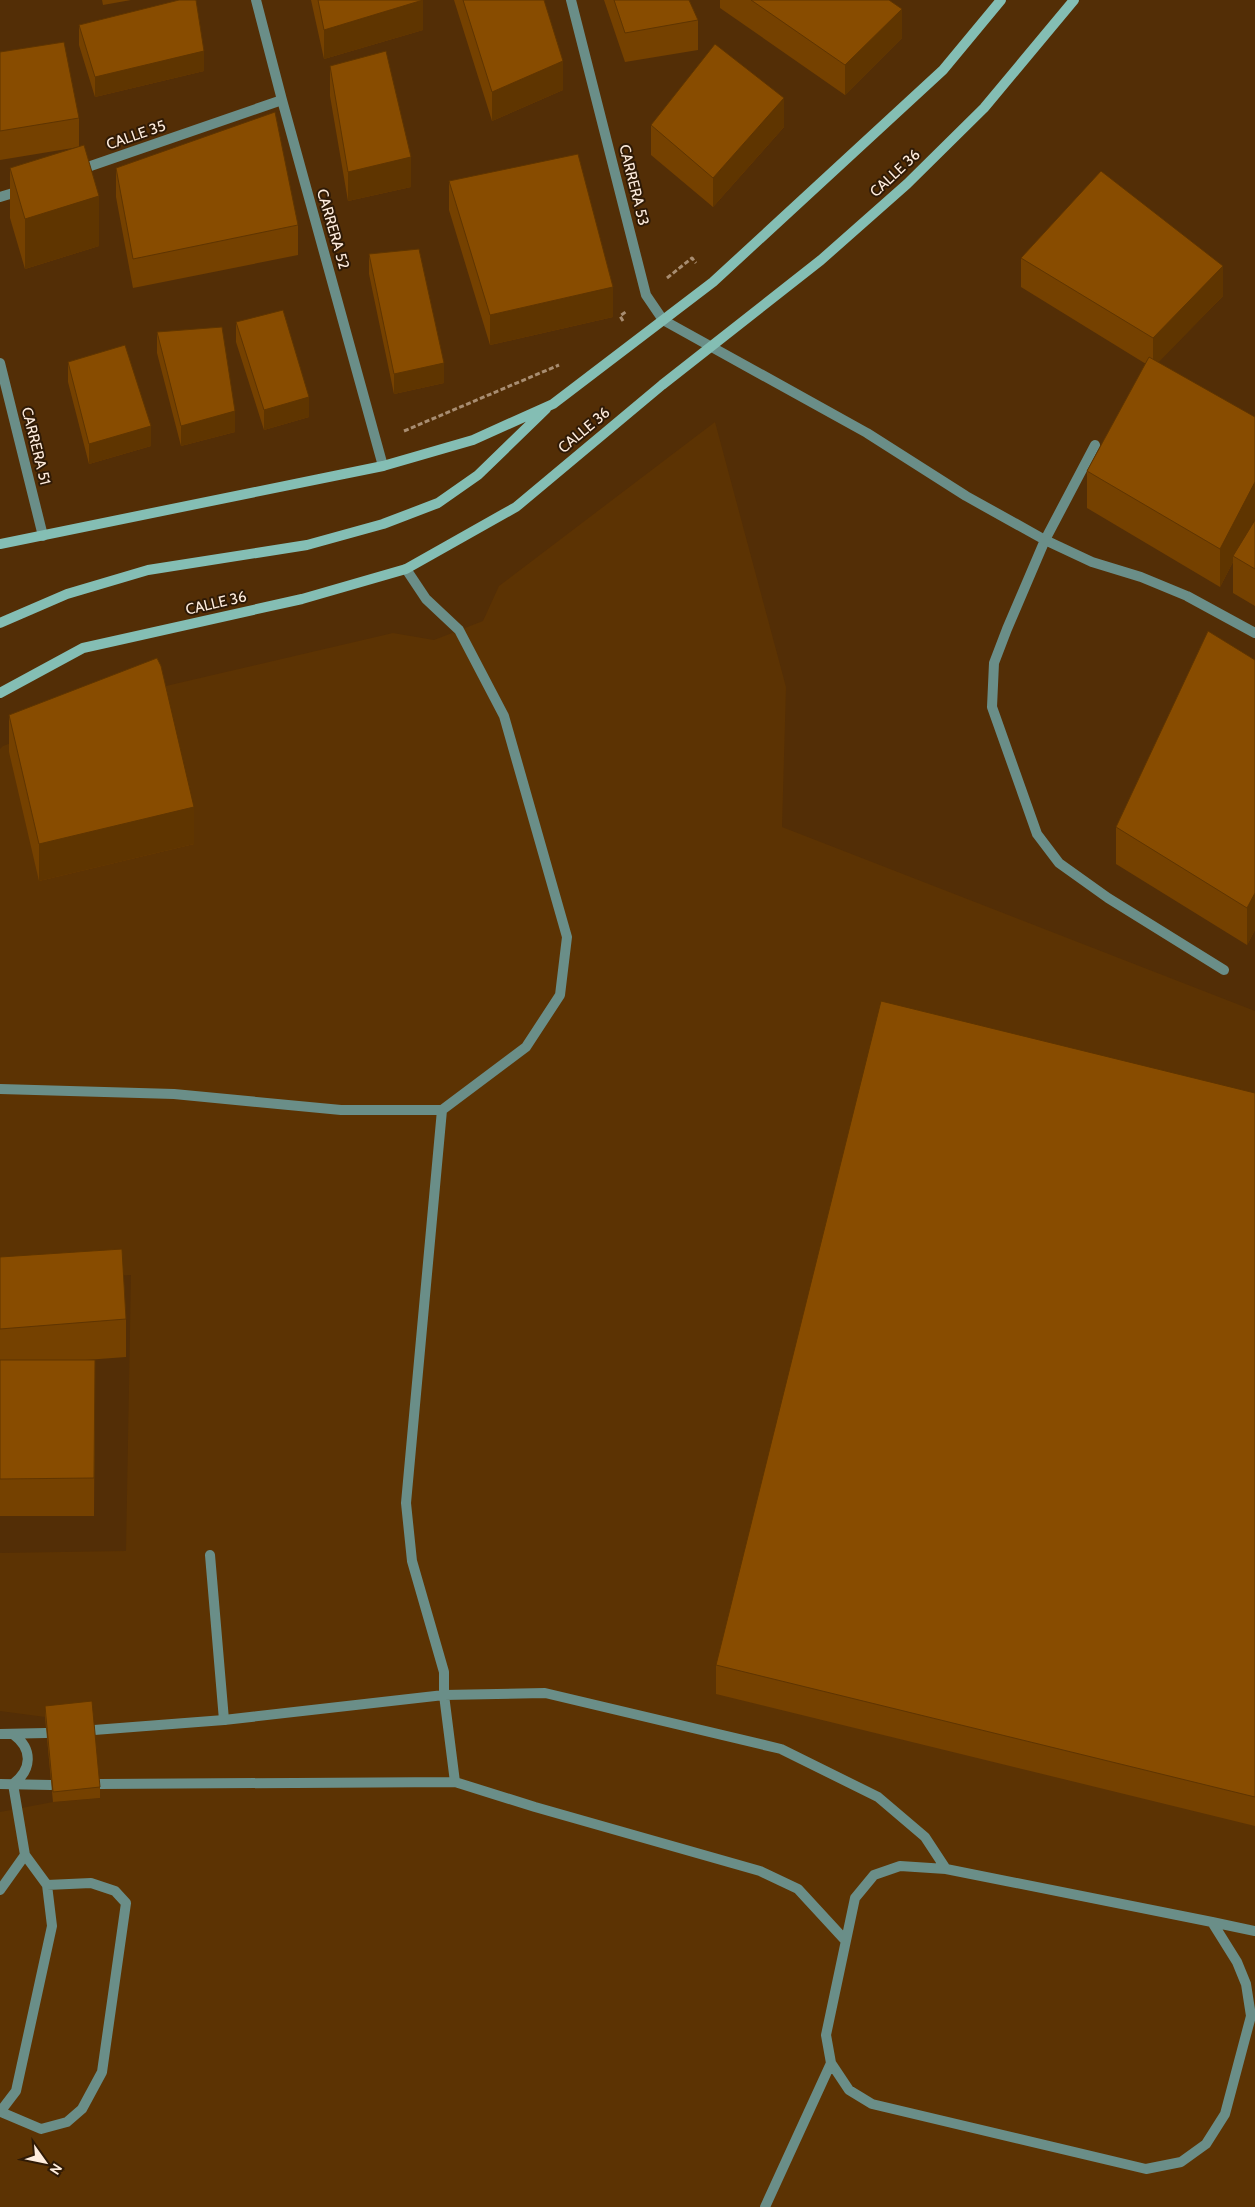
<svg xmlns="http://www.w3.org/2000/svg" width="1255" height="2207" viewBox="0 0 1255 2207" font-family="Cabin,sans-serif">
	<style>
		.built { fill: #5c3303 }
		.lines { fill: none; stroke-linecap: round; stroke-linejoin: round }
		.path { stroke: #a88d71; stroke-width: 3; stroke-dasharray: 5 2.5; stroke-linecap: butt }
		.service { stroke: #6a8e88; stroke-width: 10 }
		.minor { stroke: #6a8e88; stroke-width: 10 }
		.secondary { stroke: #84beb4; stroke-width: 10 }
		.wall { fill: #754100 }
		.shaded-wall { fill: #5f3500 }
		.building { fill: #884c00; stroke: #5f3500 }
		.labels { text-anchor: middle; stroke-width: 4; stroke-linejoin: round; paint-order: stroke }
		.street-label { font-size: 15px; fill: #feecdd; stroke: #2f1a06 }
	</style>
	<rect width="100%" height="100%" fill="#532e06"/>
	<!-- built -->
	<path class="built" d="M715 422 786 687 782 827 1255 1011V2207H0V1812L53 1802 100 1798 92 1712 45 1717 0 1711V1553L126 1551 131 1275 0 1282V749L3 746 153 689 393 633 434 640 483 621 499 586Z"/>
	<g class="lines">
		<!-- path -->
		<path class="path" d="M667 278 692 258 696 263
			M623 321 620 316 627 311
			M404 431 559 365"/>
		<!-- service -->
		<path class="service" d="M210 1555 224 1720
			M0 1890 25 1855 13 1784
			M0 2112 16 2091 52 1926 47 1885 25 1855
			M1 2112 41 2129 67 2122 82 2109 102 2072 126 1903 115 1891 91 1883 47 1885"/>
		<!-- minor -->
		<path class="minor" d="M256 0 282 100 383 466
			M571 0 646 295 663 320 867 433 966 496 1045 540 1092 562 1141 577 1187 596 1255 633
			M79 170 282 100
			M0 197 23 190
			M0 363 43 536
			M1095 445 1045 540 1007 629 994 663 992 707 1037 834 1059 863 1108 898 1224 970
			M0 1089 174 1094 341 1110H442L526 1047 560 995 567 937 504 716 459 630 426 599 406 569
			M442 1110 406 1503 412 1561 444 1672V1695L455 1782
			M94 1730 224 1720 444 1695 545 1693 781 1749 878 1797 925 1837 946 1869
			M0 1734 46 1733
			M0 1784 51 1785
			M13 1784C32 1770 33 1749 14 1735
			M99 1784 455 1782 535 1807 760 1871 798 1889 845 1940
			M900 1866 946 1869 1212 1922 1237 1962 1246 1984 1251 2016 1225 2114 1206 2144 1181 2162 1146 2169 872 2104 849 2090 831 2063 826 2035 855 1898 874 1875Z
			M1212 1922 1255 1931
			M765 2207 831 2063"/>
		<!-- secondary -->
		<path class="secondary" d="M0 544 383 466 473 440 553 404 713 282 943 70 1001 0
			M0 623 67 594 148 570 307 545 383 524 438 503 478 475 546 409
			M0 693 83 648 302 599 406 569 516 507 662 385 821 260 907 184 984 108 1074 0"/>
	</g>
	<!-- wall -->
	<path class="wall" d="M102 0H131L103 5Z
		M311 0H423V30L324 59Z
		M454 0H544L563 90 492 121Z
		M604 0H689L698 20V50L625 62Z
		M720 0H889L902 38 845 95 720 8Z
		M79 25 204 71 95 97 79 45Z
		M0 52 79 118V147L0 160Z
		M330 66 411 187 348 201 330 96Z
		M651 125 784 127 713 207 651 155Z
		M10 168 99 246 25 269 10 218Z
		M116 168 298 225V255L133 288 116 197Z
		M449 181 613 317 490 345 449 210Z
		M369 254 444 383 394 394 369 274Z
		M1021 258 1223 296 1158 362 1252 526 1255 520V606L1233 593V562L1220 587 1087 508V471L1146 364 1021 287Z
		M236 322 309 417 264 430 236 342Z
		M157 332 235 432 181 446 157 353Z
		M68 362 151 446 89 464 68 382Z
		M1255 660V930L1247 945 1116 864V827Z
		M9 715 194 844 39 881 9 752Z
		M1255 1093V1826L716 1694V1665Z
		M0 1257 126 1319V1357L86 1360H95L94 1516H0Z
		M45 1706 100 1787V1798L53 1802 45 1717Z"/>
	<!-- shaded-wall -->
	<path class="shaded-wall" d="M423 0V30L324 59V30Z
		M902 9V38L845 95V65Z
		M204 51V71L95 97V77Z
		M563 61V90L492 121V92Z
		M784 98V127L713 207V178Z
		M411 157V187L348 201V172Z
		M99 196V246L25 269V219Z
		M1223 266V296L1153 368V338Z
		M613 287V317L490 345V315Z
		M444 363V383L394 394V374Z
		M309 397V417L264 430V410Z
		M235 411V432L181 446V426Z
		M151 426V446L89 464V444Z
		M1255 482V519L1235 557 1233 556V562L1220 587V549Z
		M194 807V844L39 881V844Z
		M1255 893V930L1247 945V908Z"/>
	<!-- building -->
	<path class="building" d="M179 0H196L204 51 95 77 79 25Z
		M318 0H423L324 30Z
		M463 0H544L563 61 492 92Z
		M614 0H689L698 20 625 33Z
		M751 0H889L902 9 845 65Z
		M64 42 79 118 0 131V52Z
		M715 44 784 98 713 178 651 125Z
		M386 51 411 157 348 172 330 66Z
		M275 112 298 225 133 259 116 168Z
		M84 145 99 196 25 219 10 168Z
		M578 154 613 287 490 315 449 181Z
		M1101 171 1223 266 1153 338 1021 258Z
		M419 249 444 363 394 374 369 254Z
		M283 310 309 397 264 410 236 322Z
		M222 327 235 411 181 426 157 332Z
		M125 345 151 426 89 444 68 362Z
		M1149 357 1255 417V482L1220 549 1087 471Z
		M1255 520V569L1233 556Z
		M1208 631 1255 660V893L1247 908 1116 827Z
		M157 658 161 666 194 807 39 844 9 715Z
		M881 1001 1255 1093V1797L716 1665Z
		M122 1249 126 1319 0 1329V1257Z
		M0 1360H95L94 1478 0 1479Z
		M92 1701 100 1787 53 1792 45 1706Z"/>
	<g class="labels">
		<!-- street labels -->
		<g class="street-label">
			<text transform="translate(136 135) rotate(-19)" y="5">CALLE 35</text>
			<text transform="translate(895 173) rotate(-43)" y="5">CALLE 36</text>
			<text transform="translate(634 185) rotate(76)" y="5">CARRERA 53</text>
			<text transform="translate(333 229) rotate(74)" y="5">CARRERA 52</text>
			<text transform="translate(584 430) rotate(-40)" y="5">CALLE 36</text>
			<text transform="translate(36 446) rotate(76)" y="5">CARRERA 51</text>
			<text transform="translate(216 603) rotate(-13)" y="5">CALLE 36</text>
		</g>
	</g>
	<!-- north arrow -->
	<g transform="translate(45 2162) rotate(123)" stroke="#2f1a06" stroke-width="4" paint-order="stroke">
	<path d="M0-4L9 19L0 12L-9 19Z" fill="#feecdd"/>
	<text y="-8" font-size="14" font-weight="bold" text-anchor="middle" fill="#feecdd">N</text>
	</g>
</svg>
